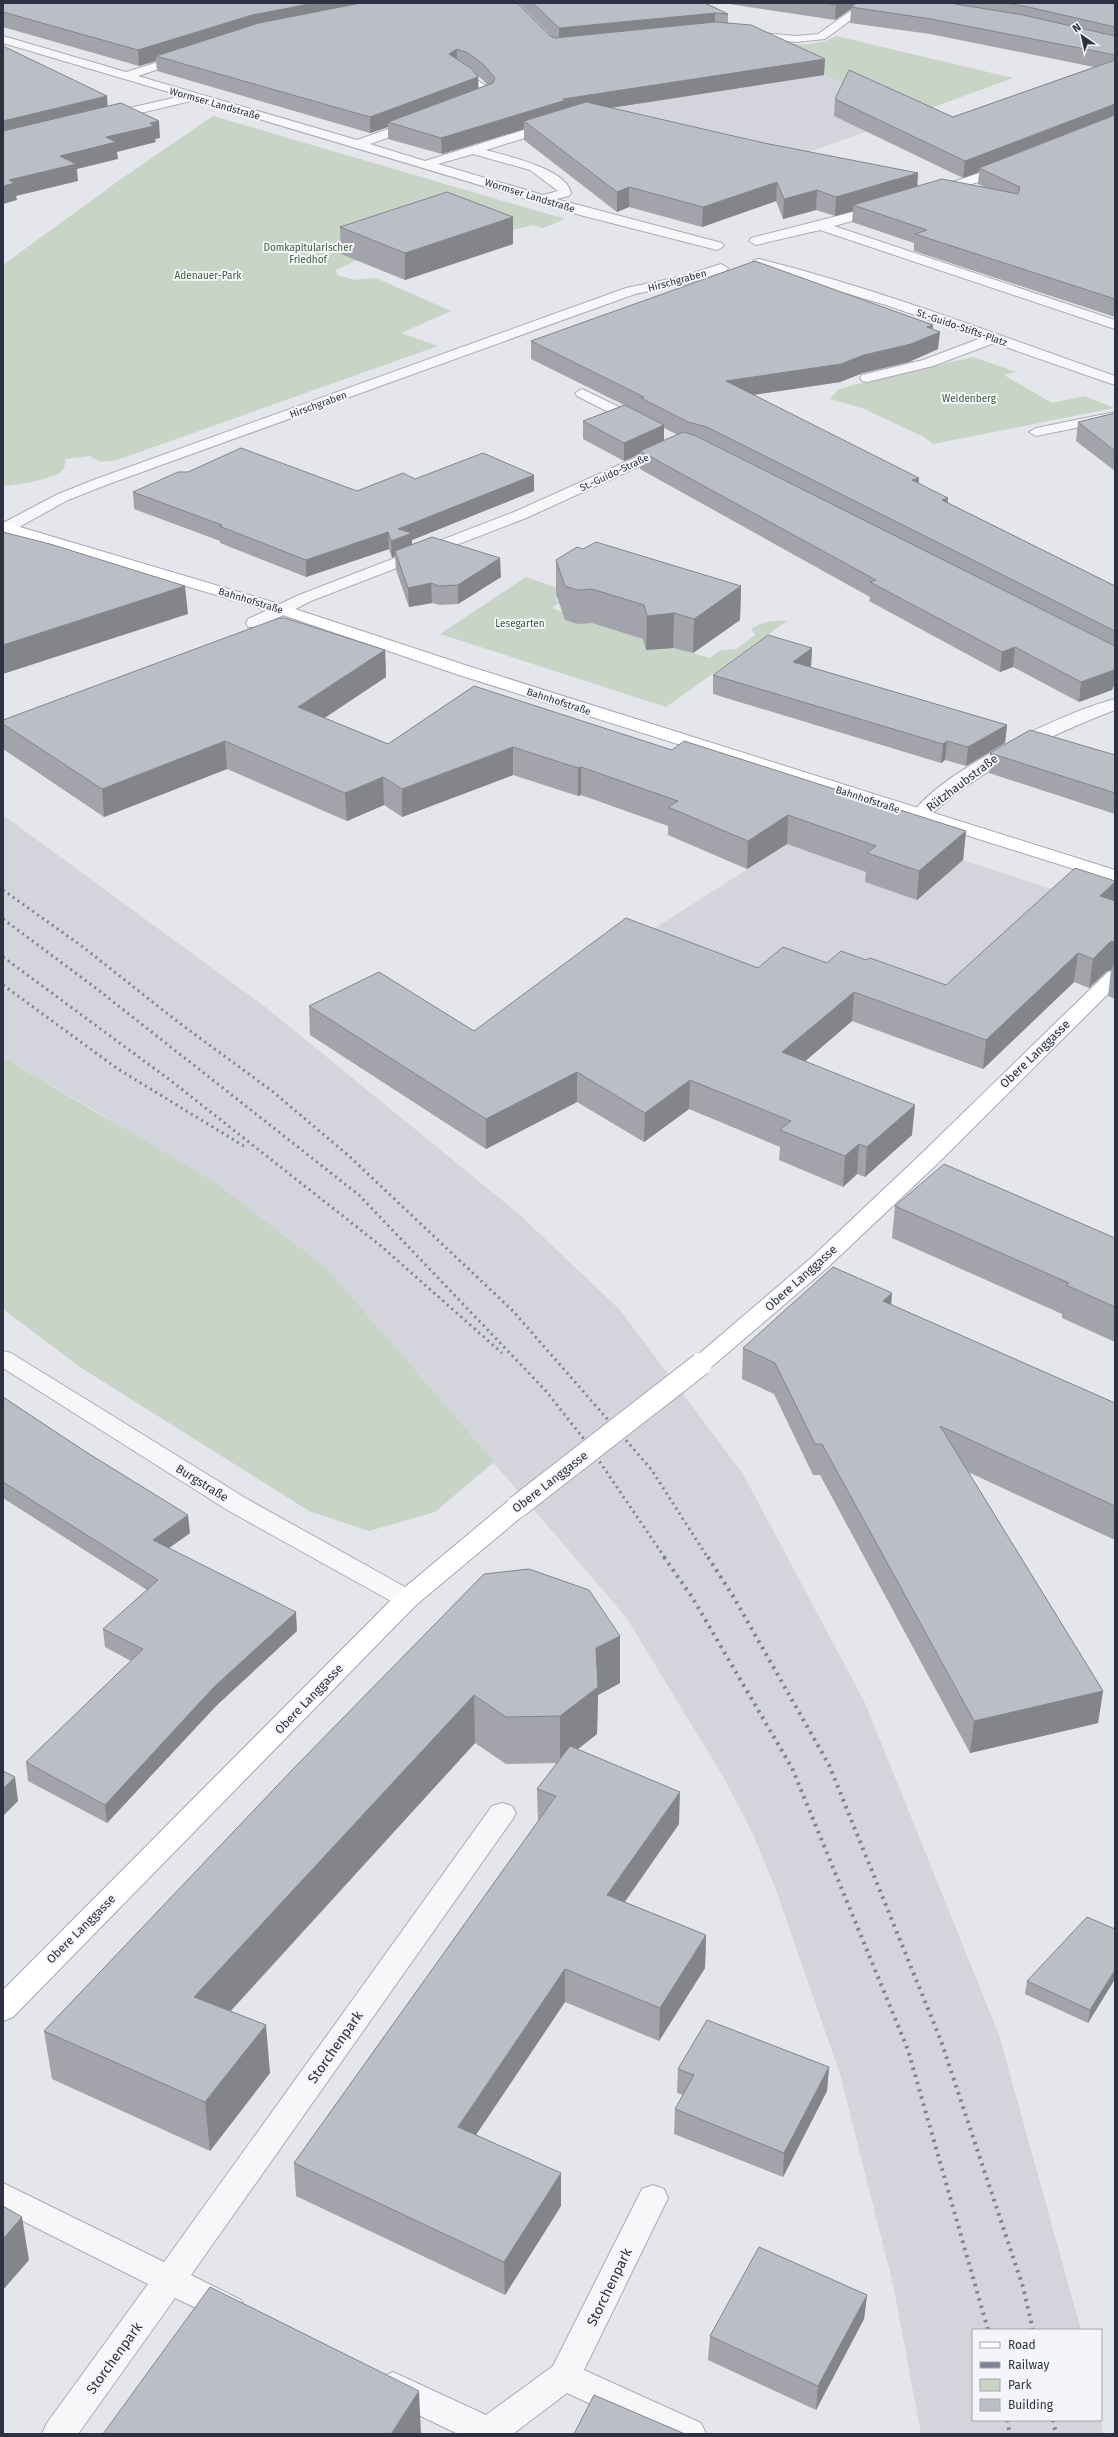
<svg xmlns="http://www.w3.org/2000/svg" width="1118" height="2437" viewBox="0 0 1118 2437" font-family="'Fira Sans',sans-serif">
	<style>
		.built { fill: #d3d4dc }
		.green { fill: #c7d4c6 }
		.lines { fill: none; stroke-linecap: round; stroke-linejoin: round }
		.minor-casing { stroke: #aaacb5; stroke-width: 2 }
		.major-casing { stroke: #a5a8b5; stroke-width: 2 }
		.minor { fill: #f7f7f9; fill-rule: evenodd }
		.major { fill: #fff; fill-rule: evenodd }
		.rail-far1 { stroke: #7f8393; stroke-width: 3; stroke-dasharray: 2 4; stroke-linecap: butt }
		.rail { stroke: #7f8393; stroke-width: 4; stroke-dasharray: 2.5 5; stroke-linecap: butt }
		.major-bridge-casing { stroke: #a5a8b5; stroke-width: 24; stroke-linecap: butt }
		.major-bridge { stroke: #fff; stroke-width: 22 }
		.wall { fill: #a2a3ab; fill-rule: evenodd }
		.shaded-wall { fill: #84858b }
		.building { fill: #bcbec7; stroke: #84858b }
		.labels { text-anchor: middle; stroke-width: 4; stroke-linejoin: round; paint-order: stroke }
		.far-street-label { font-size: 10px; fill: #2e3141; stroke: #f4f5f8 }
		.far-park-label { font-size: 10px; fill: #3c5c3d; stroke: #f4f5f8 }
		.street-label { font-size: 12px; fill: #2e3141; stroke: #f4f5f8 }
		.near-street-label { font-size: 14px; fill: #2e3141; stroke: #f4f5f8 }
	</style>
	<rect width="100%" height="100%" fill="#e4e6eb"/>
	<!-- built -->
	<path class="built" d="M802 62 912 115 809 152 633 132 565 84Z
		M3 815 268 1009 519 1214 620 1310 743 1474 865 1703 999 2035 1081 2330H973V2420H1101L1103 2434H921L893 2284 841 2077 775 1887 752 1832 724 1778 626 1617 328 1270 101 1114 3 1057Z
		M830 817 1113 909 1115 943 983 1069 636 940Z"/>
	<!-- green -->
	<path class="green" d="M836 36 1013 78 912 115 848 86 762 40C785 43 815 49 836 36Z
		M213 116 565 219 543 228 533 225 496 234 357 260 336 270 337 275 355 280 376 278 451 311 401 333 438 346 117 460 100 462 90 456 65 459C65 464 65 467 62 471 51 480 17 485 3 486V265L121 179Z
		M973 357 1016 372 1004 375 1052 403 1084 396 1115 408 933 444 925 438H926L862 408 830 399 838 390 853 385Z
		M526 577 569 592 555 600 560 602 552 608 569 615 565 620 577 624 586 621 710 658 721 650 736 649 755 635 751 629C763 621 773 620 787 621L666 707 440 634Z
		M3 1057 217 1184 328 1270 494 1462 435 1512 369 1531 309 1511 80 1367 3 1309Z"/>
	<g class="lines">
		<!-- minor casing -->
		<g class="minor-casing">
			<path id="minor" d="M862 3H874L825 39 796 42 749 38 743 35 749 32 796 36 818 34Z
				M3 36 126 72 181 55H189V59L138 76 357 140 413 120H421L423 123 421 126 370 144 425 161 549 122H557L559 125 557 128 486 150C507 156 567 169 571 193L569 196 556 199 722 243 724 246 717 250 580 215 195 100 107 121 103 120 101 117 103 114 182 96 3 43ZM473 154 530 170 558 191 543 195 438 164Z
				M457 66 490 89 494 95 492 98 474 106H466L464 103 481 94 453 71V67Z
				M1006 164 1010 165 1012 168 1010 171 940 195H932L930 192 932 189Z
				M880 205 886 209 885 212 834 226 1115 320V329L820 230 756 245 749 241 751 238Z
				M759 259C880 289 997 335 1115 376V385L994 343 933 366 867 382 862 381 860 378 862 375 923 360 981 338 886 305 754 266 752 263 754 260Z
				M721 264 728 268 726 271 692 282 635 294 106 485 68 500 12 531 3 532V523L58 494 96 479 626 288 684 276Z
				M582 389 646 420 648 423 641 427 636 426 577 396 575 393Z
				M1115 412V420L1036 436 1029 432 1036 428Z
				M668 443 676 448 673 451 526 518 311 601 260 627H248L246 623 248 619 299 595 514 512Z
				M1115 699V710C1045 737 982 768 926 819H914L911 815C941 771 1063 712 1115 699Z
				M3 1351 11 1353 247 1499 416 1593 420 1599 416 1605 407 1608 398 1605 229 1511 3 1368Z
				M502 1803 512 1806 516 1813 512 1820 191 2275 241 2300 246 2310 241 2320 230 2324 175 2298 78 2434H42L47 2423 148 2284 3 2211V2183L164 2262 492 1806Z
				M653 2185 664 2189 668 2198 584 2370 701 2423 706 2434H655L567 2393 513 2434H458L381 2397 377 2387 381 2377 393 2372 486 2415 553 2366 642 2189Z"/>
		</g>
		<!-- major casing -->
		<g class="major-casing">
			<path id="major" d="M3 522 286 606 471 667 1115 870V882L459 675 274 612 3 532Z
				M1115 970V987L937 1164 827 1268 709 1369 701 1371 693 1369 689 1364 693 1359 811 1258 921 1154 1108 972Z
				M517 1499 526 1501 529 1507 526 1513 416 1605 13 2017 3 2021V1990L398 1593 508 1501Z"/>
		</g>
		<!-- minor -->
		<use href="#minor" class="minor"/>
		<!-- major -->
		<use href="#major" class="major"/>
		<!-- rail-far1 -->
		<path class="rail-far1" d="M3 890 83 947 178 1022 272 1091 349 1156 513 1311 651 1469 708 1558
			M3 919 97 989 359 1195 546 1391 587 1443 665 1558
			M3 957 170 1080 381 1246 502 1353
			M3 985 118 1069 247 1148"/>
		<!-- rail -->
		<path class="rail" d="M664 1557 692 1597 792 1768 908 2050 988 2330
			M708 1557 733 1596 829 1765 941 2041 1023 2287 1033 2330
			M1007 2420 1010 2434
			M1053 2420 1056 2434"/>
		<!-- major-bridge casing -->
		<g class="major-bridge-casing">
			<path id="major-bridge" d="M517 1507 701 1364"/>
		</g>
		<!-- major-bridge -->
		<use href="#major-bridge" class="major-bridge"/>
	</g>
	<!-- wall -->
	<path class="wall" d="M3 3 550 36 552 37 518 3H705L728 14V23L824 75 611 108 918 186 984 187 978 184 979 172 963 178 834 116 835 99 953 117 1094 67 930 34 850 23 851 9 835 20 723 3H1115V317L914 251V243L852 222 853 211 835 216 816 210 783 219 776 201 702 227 629 207 617 212 524 140V129L442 154 388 139V127L370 133 157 71 156 61 139 66 3 27ZM476 75 483 80 487 85 478 88Z
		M513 217V244L405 280 341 254 340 227Z
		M933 329 938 349 909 362 863 373 840 382 753 395 919 483 948 503 1115 586V683L1112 690 1079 702 1013 667 1000 672 869 601 870 597 640 469V454L624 461 583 439V421L624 405 531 359V341ZM664 428 678 435 664 441Z
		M1115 413V471L1076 441 1078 422Z
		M415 479 534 491 412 540V545L501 577 458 604 440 605 432 603 409 607 396 570 395 556 392 558 389 549 306 577 220 543V541L134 509 133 492 357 491Z
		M583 549 741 586 740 620 693 653 673 648 646 650 643 639 592 623 577 624 565 620 556 594V560Z
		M812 648 811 666 810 667 1007 725 1005 743 966 766 945 760 941 763 713 694V675Z
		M385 650 386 677 324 718 388 744 672 750 966 831 963 860 917 900 865 882 866 872 787 844 747 869 668 835V826L581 795 578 796 513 775 402 817 384 805 347 821 227 769 104 817 3 749V720Z
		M990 753 1115 755V814L989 773Z
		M1114 901H1115V999L1108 996 1111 970 1107 971 1089 988 1074 982 983 1069 852 1021 805 1061 912 1135 865 1177 857 1174 843 1187 779 1160 780 1147 689 1109 644 1142 577 1102 486 1149 310 1035 309 1006 474 1031 758 968 866 960 946 985Z
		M895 1206 1115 1238V1342L1062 1318V1314L892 1238Z
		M891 1305 1115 1403V1540L968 1472 1103 1691 1098 1723 970 1753 820 1475H813L774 1394 742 1379 743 1348Z
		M3 1397 190 1533 169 1548 297 1631 216 1706 107 1823 28 1781 26 1762 131 1661 105 1647 103 1629 147 1590 3 1498Z
		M484 1574 620 1683 598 1695 597 1734 578 1749 679 1824 625 1902 706 1935 705 1968 659 2041 565 2002 476 2135 561 2173V2206L505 2295 296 2196 294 2163 538 1822 537 1789 557 1763 506 1764 475 1743 231 2011 270 2073 210 2151 52 2079 44 2031Z
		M1115 1929V1979L1088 2023 1025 1994 1027 1981Z
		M829 2067 827 2091 783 2177 674 2134 675 2109 683 2095 677 2093 678 2069Z
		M867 2295 864 2319 816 2410 708 2360 710 2336Z"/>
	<!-- shaded-wall -->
	<path class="shaded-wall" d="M314 3H392L156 56V61L139 66 138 50 252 15Z
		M839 3H859L851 7V9L835 20 836 5Z
		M715 13V29L559 43V28Z
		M457 49V65L449 54Z
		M825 59 824 75 524 121V129L442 154 441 138 563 99Z
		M478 77 479 93 388 122V127L370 133V117Z
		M107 96 108 112 3 137V121Z
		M1115 104 1114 120 979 168V172L963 178 965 161Z
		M159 121 160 138 155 139 156 142 117 152 118 159 77 169 78 181 16 196 17 200 3 204V186L9 180 60 156 106 137 150 123Z
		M918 173 917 192 853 205V211L835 216 836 197Z
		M777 182 776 201 702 227 703 207Z
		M629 187V207L617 212V192Z
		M817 190 816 210 783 219 784 199Z
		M513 217V244L405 280V253Z
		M933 325 932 335 940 332 938 349 909 362 863 373 840 382 725 399 726 381 864 355Z
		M664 425V443L640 451V454L624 461V443Z
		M534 475V491L412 540V550L395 551V556L392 558 391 541 398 529Z
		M919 478 918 497 912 480Z
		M948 498 947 516 942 500Z
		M388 532 389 549 306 577V560Z
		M500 558 501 577 458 604V585Z
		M431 583 432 603 409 607 408 588Z
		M185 586 188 614 3 674V645Z
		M741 586 740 620 693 653 694 619Z
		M674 613 673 648 646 650 647 616Z
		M1015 647 1013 667 1000 672 1002 652Z
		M812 648 811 666 792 680 793 662Z
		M385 650 386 677 299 735 298 707Z
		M1115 668V683L1112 690 1079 702 1081 682Z
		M1007 725 1005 743 966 766 968 747Z
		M225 741 227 769 104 817 102 789Z
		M947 741 945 760 941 763 943 744Z
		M513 747V775L402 817V789Z
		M581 767V795L578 796V768Z
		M383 777 384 805 347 821 345 793Z
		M788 815 787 844 747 869 748 841Z
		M966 831 963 860 917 900 919 871Z
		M1115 882V893L1113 909 1100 896Z
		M1115 941V965L1112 967 1111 970 1107 971 1089 988 1093 959 1110 942Z
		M1078 953 1074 982 983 1069 986 1040Z
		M854 992 852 1021 781 1082 782 1052Z
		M577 1072V1102L486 1149V1119Z
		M690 1080 689 1109 644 1142 645 1113Z
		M915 1105 912 1135 865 1177 867 1147Z
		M859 1144 857 1174 843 1187 845 1156Z
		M892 1293 890 1324 883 1301Z
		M188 1515 190 1533 155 1558 153 1540Z
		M296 1612 297 1631 216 1706 107 1823 105 1805 214 1687Z
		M620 1636V1683L598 1695 597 1734 560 1763V1716L596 1648Z
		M1103 1691 1098 1723 970 1753 974 1721Z
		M474 1695 475 1743 199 2045 194 1997Z
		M15 1777 18 1801 3 1816V1789Z
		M680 1792 679 1824 606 1928 607 1895Z
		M706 1935 705 1968 659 2041 660 2008Z
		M565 1969V2002L459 2160 458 2127Z
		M1115 1970V1979L1088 2023 1090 2010Z
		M266 2025 270 2073 210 2151 205 2102Z
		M829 2067 827 2091 783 2177 784 2153Z
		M561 2173V2206L505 2295 504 2262Z
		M22 2217 29 2260 3 2290V2239Z
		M867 2295 864 2319 816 2410 818 2386Z
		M419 2391 421 2434H391Z"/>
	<!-- building -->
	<path class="building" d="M3 3H314L252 15 138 50 3 12Z
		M361 3H517L550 36 555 38 715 22 751 25 825 59 563 99 566 100 441 138 388 122 493 83 495 78 483 64 468 53 457 49 449 54 472 69 478 77 370 117 156 56 259 23Z
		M533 3H705L728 14 715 13 559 28Z
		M823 3H839L836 5Z
		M857 3H949L1023 15 1115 36V55L931 19 851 7Z
		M1004 3H1115V27L1024 6Z
		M3 46 107 96 3 121Z
		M1115 60V104L965 161 835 99 849 70 953 117Z
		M586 102 764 143 918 173 836 197 817 190 784 199 777 182 703 207 629 187 617 192 524 121Z
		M121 103 159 121 150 123 154 126 106 137 116 142 60 156 76 164 9 180 15 183 3 186V131Z
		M1115 115V299L915 234 927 230 853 205 942 179 1018 194 1020 187 979 168Z
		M447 192 513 217 405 253 340 227Z
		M755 261 933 325 927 327 940 332 911 344 864 355 841 364 726 381 919 478 912 480 948 498 942 500 1115 586V631L707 427 688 422 641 398 644 397 531 341Z
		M625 405 664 425 624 443 583 421Z
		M1115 413V451L1078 422Z
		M683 432 696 436 1115 646V668L1114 670 1081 682 1015 647 1002 652 870 582 876 580 640 451Z
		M241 448 357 491 403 473 415 479 483 453 534 475 398 529 412 533 391 541 388 532 306 560 219 526 222 525 133 492 178 472H188Z
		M3 532 50 544 185 586 3 645Z
		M432 537 500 558 458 585 439 586 431 583 408 588 395 551Z
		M596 542 741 586 694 619 674 613 647 616 644 605 592 589 577 590 565 586 556 560 577 547 583 549Z
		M279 618H285L385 650 298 707 388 744 474 686 672 750 684 741 966 831 919 871 867 853 876 846 788 815 748 841 668 807 678 801 581 767 578 768 513 747 402 789 383 777 345 793 225 741 102 789 3 724V720Z
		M768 635 812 648 793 662 1007 725 968 747 947 741 943 744 713 675Z
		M1030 730 1115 755V793L990 753Z
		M1075 868 1115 881V882L1100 896 1115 901V941L1110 942 1093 959 1078 953 986 1040 854 992 782 1052 915 1105 867 1147 859 1144 845 1156 780 1130 791 1121 690 1080 645 1113 577 1072 486 1119 309 1006 379 972 474 1031 626 918 758 968 783 947 827 963 841 951 866 960 870 958 946 985Z
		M1115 963V969L1112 967Z
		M944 1164 1115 1238V1307L1066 1285 1069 1283 895 1206Z
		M833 1267 892 1293 883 1301 1115 1403V1506L940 1426 1103 1691 974 1721 822 1444H815L775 1363 743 1348Z
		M3 1397 86 1452 188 1515 153 1540 296 1612 214 1687 105 1805 26 1762 143 1649 103 1629 158 1580 3 1482Z
		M529 1569 589 1590 620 1636 596 1648 598 1687 560 1716 506 1717 474 1695 194 1997 266 2025 205 2102 44 2031 295 1767 484 1574Z
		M570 1746 680 1792 607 1895 706 1935 660 2008 565 1969 458 2127 561 2173 504 2262 294 2163 556 1796 537 1789Z
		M3 1771 15 1777 3 1789Z
		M1087 1917 1115 1929V1970L1090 2010 1027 1981Z
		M707 2020 829 2067 784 2153 675 2109 694 2075 678 2069Z
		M3 2206 22 2217 3 2239Z
		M759 2247 867 2295 818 2386 710 2336Z
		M210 2287 419 2391 391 2434H103Z
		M594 2395 685 2434H574Z"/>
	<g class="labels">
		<!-- far-street labels -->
		<g class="far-street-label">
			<text transform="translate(215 103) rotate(16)" y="4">Wormser Landstraße</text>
			<text transform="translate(530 195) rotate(17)" y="4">Wormser Landstraße</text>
			<text transform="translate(677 280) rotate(-15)" y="4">Hirschgraben</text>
			<text transform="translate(962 327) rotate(19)" y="4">St.-Guido-Stifts-Platz</text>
			<text transform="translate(318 404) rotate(-20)" y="4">Hirschgraben</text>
			<text transform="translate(614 472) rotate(-25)" y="4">St.-Guido-Straße</text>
			<text transform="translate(251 600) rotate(17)" y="4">Bahnhofstraße</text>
			<text transform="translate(559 701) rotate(18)" y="4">Bahnhofstraße</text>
			<text transform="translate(868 799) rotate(18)" y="4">Bahnhofstraße</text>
		</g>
		<!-- far-park labels -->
		<g class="far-park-label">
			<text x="308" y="251">Domkapitularischer<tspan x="308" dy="12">Friedhof</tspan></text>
			<text x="208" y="279">Adenauer-Park</text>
			<text x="969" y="402">Weidenberg</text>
			<text x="520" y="627">Lesegarten</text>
		</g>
		<!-- street labels -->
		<g class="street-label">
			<text transform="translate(962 783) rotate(-37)" y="4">Rützhaubstraße</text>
			<text transform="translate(1035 1054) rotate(-44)" y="4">Obere Langgasse</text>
			<text transform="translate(801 1278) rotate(-42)" y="4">Obere Langgasse</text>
			<text transform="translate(550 1482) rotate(-38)" y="4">Obere Langgasse</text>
			<text transform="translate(202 1483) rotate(32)" y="4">Burgstraße</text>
			<text transform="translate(309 1699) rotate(-46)" y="4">Obere Langgasse</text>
			<text transform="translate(81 1929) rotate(-45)" y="4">Obere Langgasse</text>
		</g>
		<!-- near-street labels -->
		<g class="near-street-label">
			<text transform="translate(335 2047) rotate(-55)" y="5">Storchenpark</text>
			<text transform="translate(609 2287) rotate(-64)" y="5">Storchenpark</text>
			<text transform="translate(114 2358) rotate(-54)" y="5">Storchenpark</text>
		</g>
	</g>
	<!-- border -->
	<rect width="1118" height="2437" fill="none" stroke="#2e3141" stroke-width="8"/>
	<!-- legend -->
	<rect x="972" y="2329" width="130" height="92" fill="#f4f5f8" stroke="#a5a7af"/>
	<rect x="980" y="2342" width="20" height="6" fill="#ffffff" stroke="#a5a7af"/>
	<text x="1008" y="2349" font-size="12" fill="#2e3141">Road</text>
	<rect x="980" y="2362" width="20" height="6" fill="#7f8393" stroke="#a5a7af"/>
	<text x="1008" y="2369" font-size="12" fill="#2e3141">Railway</text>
	<rect x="980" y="2379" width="20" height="12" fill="#c7d4c6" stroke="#a5a7af"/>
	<text x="1008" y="2389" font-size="12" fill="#2e3141">Park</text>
	<rect x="980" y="2399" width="20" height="12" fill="#bcbec7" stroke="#a5a7af"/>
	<text x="1008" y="2409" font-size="12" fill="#2e3141">Building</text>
	<!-- north arrow -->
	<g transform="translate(1082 36) rotate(326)" stroke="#f4f5f8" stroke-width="3" paint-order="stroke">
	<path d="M0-3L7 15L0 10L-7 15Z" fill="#2e3141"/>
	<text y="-6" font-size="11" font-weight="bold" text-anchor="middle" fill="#2e3141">N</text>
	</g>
</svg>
